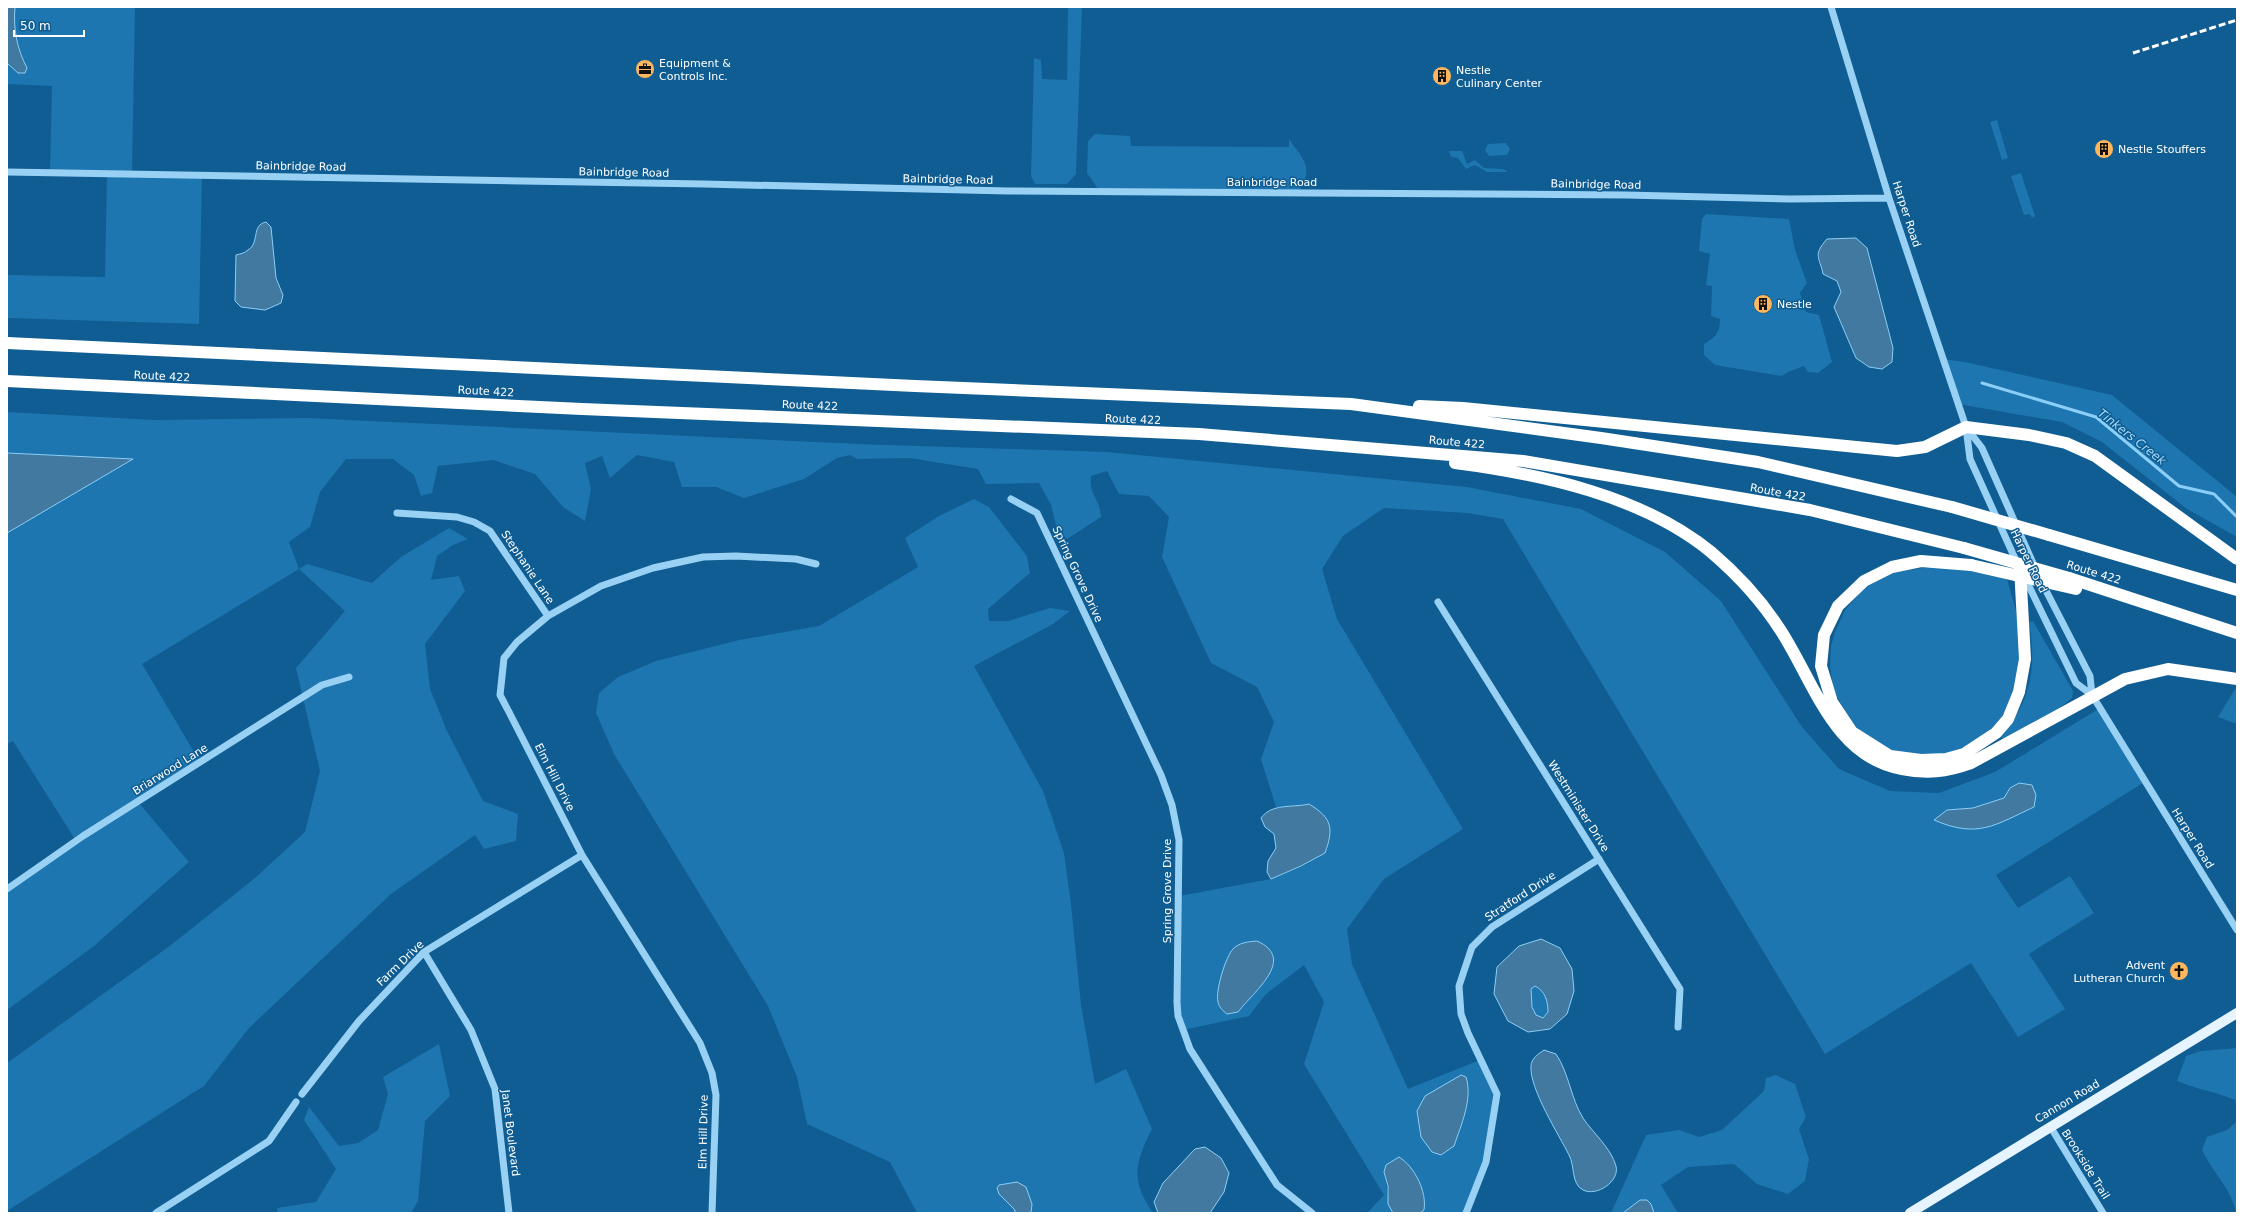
<svg xmlns="http://www.w3.org/2000/svg" width="2244" height="1220" viewBox="0 0 2244 1220" font-family="'DejaVu Sans',sans-serif">
	<style>
		.green { fill: #1d76af; fill-rule: evenodd }
		.water { fill: #4179a0; stroke: #8bcff8; fill-rule: evenodd }
		.lines { fill: none; stroke-linecap: round; stroke-linejoin: round }
		.stream { stroke: #8bcff8; stroke-width: 3 }
		.minor { stroke: #99d1f4; stroke-width: 7 }
		.major { stroke: #e6f4ff; stroke-width: 10 }
		.highway { stroke: #fff; stroke-width: 12 }
		.rail { stroke: #fff; stroke-width: 3; stroke-dasharray: 7 3; stroke-linecap: butt }
		.highway-bridge { stroke: #fff; stroke-width: 12 }
		.labels { text-anchor: middle; stroke-width: 3; stroke-linejoin: round; paint-order: stroke }
		.poi-label { font-size: 11px; fill: #fff; stroke: #0f5d92; text-anchor: start }
		.street-label { font-size: 11px; fill: #fff; stroke: #0f5d92 }
		.water-label { font-size: 12px; font-style: italic; fill: #a5dafb; stroke: #0f5d92 }
	</style>
	<rect width="100%" height="100%" fill="#0f5d92"/>
	<!-- green -->
	<path class="green" d="M7 7H135L132 174 202 175 199 324 7 318V275L105 277 107 174 50 173 52 86 7 84Z
		M1068 7H1082L1076 174 1067 184H1035L1031 176 1034 58 1041 60 1042 79 1067 80Z
		M1997 120 2008 158 2002 160 1990 122Z
		M1095 134 1130 136 1131 146 1289 147V139C1305 162 1314 167 1298 193L1100 192 1087 173 1088 141Z
		M1506 143 1510 149 1507 155 1489 156 1485 150 1488 144Z
		M1449 151H1462L1467 164 1475 160 1484 168 1503 169 1508 172H1487L1475 165 1466 169 1458 158 1451 157Z
		M2021 173 2035 216 2032 218 2030 214 2024 215 2011 176Z
		M1706 214 1789 219 1795 250 1807 283 1800 293 1806 312 1819 315 1832 362 1818 373 1808 372 1804 366 1788 372 1782 376 1715 365 1704 355V344C1716 337 1720 332 1720 319L1711 316 1712 286 1706 285 1710 254 1699 251 1702 219Z
		M1943 359 1965 362 2112 395 2237 497V537L2187 509 2102 442 2062 422 1958 404Z
		M7 412 155 420 306 418 858 444 1107 452 1467 487 1581 509 1665 552 1721 601 1802 727 1839 769 1890 791 1939 793 1995 772 2100 708 2146 781 1996 875 2018 908 2070 876 2094 913 2029 954 2065 1009 2018 1037 1971 963 1825 1054 1503 519 1467 513 1384 508 1343 536 1322 569 1337 619 1463 829 1384 879 1347 929 1352 964 1408 1089 1482 1059 1497 1094 1486 1162 1466 1213H1420L1424 1210C1427 1191 1415 1176 1405 1161L1384 1172C1388 1186 1386 1200 1393 1213H1367L1384 1195 1304 1064 1324 1002 1304 965 1266 994 1249 1016 1183 1030 1178 1016 1179 896 1271 879 1301 867 1325 853 1309 804 1293 808 1276 807 1261 759 1274 722 1257 687 1211 663 1162 557 1169 517 1149 496 1119 494 1107 471 1091 476C1089 497 1100 498 1101 517L1067 539 1057 529 1051 505 1039 483 986 484 978 469 909 458 857 459 850 455 837 458 804 479 744 498 716 487H682L674 462 637 455 610 478 602 456 585 463 591 489 585 521 563 507 535 474 493 460 438 466 432 493 421 496 414 475 393 459H346L320 492 310 527 289 542 299 569 307 564 372 583 401 557 449 528 468 539 453 545 437 556 431 580 459 576 465 591 425 644 430 689 447 731 483 801 518 814 516 841 484 849 475 835 391 894 249 1028 204 1086 7 1211V1063L171 945 255 878 305 832 320 771 296 668 345 611 299 569 142 664 200 762 138 802 189 862 94 946 7 1010V889L76 841 13 741 7 744V533L133 459 7 453ZM1220 977 1250 996 1238 1012 1221 1008 1217 1001Z
		M974 499 989 507 1027 556 1030 573 988 609 989 621H1008L1050 608 1070 611 1053 624 974 666 1043 791 1064 853 1071 904 1081 1005 1095 1084 1126 1069 1152 1129C1135 1163 1130 1180 1153 1213H917L890 1162 807 1124 797 1077 768 1006 614 754 596 713 599 693 618 677 656 661 739 640 819 626 918 567 905 538 939 516Z
		M1930 567 1980 572 2007 579 2016 611 2021 661 2013 694 2004 717 1982 739 1962 750 1934 757 1890 751 1858 730 1843 709 1833 688 1830 666 1831 646 1835 632 1845 610 1865 587 1896 572Z
		M2033 621 2073 691 2072 698 2058 709 2004 741 2001 737C2031 700 2037 669 2029 622Z
		M2235 689 2237 690V724L2218 717Z
		M1535 986C1545 992 1548 1001 1548 1012L1543 1018 1536 1015 1532 1007 1531 989Z
		M439 1044 450 1096 425 1121 418 1201 411 1213H278L277 1208 316 1202 336 1169 304 1120 309 1107 339 1146 358 1143 378 1130 388 1094 383 1077Z
		M2237 1048V1108L2235 1100C2216 1092 2196 1089 2177 1081L2186 1056 2201 1051Z
		M1776 1075 1795 1084 1806 1117 1799 1129 1809 1159 1805 1181 1788 1194 1757 1184 1734 1164 1688 1167 1661 1185 1678 1213H1654L1651 1204 1647 1200H1640L1623 1213H1611L1646 1135 1679 1130 1699 1137 1722 1130 1764 1091 1766 1078Z
		M2237 1121V1213H2236C2232 1189 2212 1172 2202 1150L2207 1137 2227 1130Z"/>
	<!-- water -->
	<path class="water" d="M7 7H15C13 29 17 49 27 68L25 73H18L7 63Z
		M266 222 271 227 276 278 283 295 281 303 265 310 241 307 235 301 236 255C240 254 245 253 248 250 260 243 251 225 266 222Z
		M1856 238 1867 248 1893 348 1892 362 1882 369 1869 367 1856 358 1834 307 1841 292 1837 281 1823 274C1820 257 1812 256 1827 239Z
		M7 453 133 459 7 533Z
		M2019 783 2032 785 2036 795 2034 807C1995 825 1978 839 1934 820L1947 810 1973 808 2004 798 2010 788Z
		M1309 804C1332 818 1334 828 1325 853L1301 866 1271 879 1267 872 1268 861 1276 848 1274 834 1265 827 1261 818C1272 803 1292 808 1309 804Z
		M1541 939 1560 948 1572 969 1574 991 1567 1014 1550 1029 1528 1032 1508 1021 1494 994 1497 967 1519 946ZM1535 986C1545 991 1548 1001 1548 1012L1543 1018 1536 1015 1532 1007 1531 989Z
		M1257 941C1297 959 1254 991 1238 1012L1227 1014C1223 1011 1219 1007 1218 1002 1215 991 1226 956 1233 949 1240 942 1248 942 1257 941Z
		M1544 1050 1556 1054C1569 1073 1571 1099 1583 1118 1593 1133 1611 1148 1616 1166 1620 1181 1597 1197 1583 1190 1571 1184 1575 1166 1569 1155 1559 1135 1529 1088 1531 1066 1531 1059 1538 1054 1544 1050Z
		M1461 1075 1466 1077C1473 1099 1461 1125 1454 1146L1441 1155 1432 1152 1421 1137 1417 1111 1425 1096Z
		M1205 1147 1221 1158 1229 1173 1224 1192 1210 1213H1158L1154 1202 1163 1183 1195 1149Z
		M1399 1157C1415 1167 1427 1192 1424 1210L1420 1213H1393L1388 1204V1186L1384 1172 1386 1165Z
		M1017 1182 1026 1187 1032 1204 1031 1213H1015V1210L999 1194 997 1188 999 1185Z
		M1640 1200H1647L1651 1204 1654 1213H1623Z"/>
	<g class="lines">
		<!-- stream -->
		<path class="stream" d="M1982 383 2096 417 2179 486 2214 494 2237 517"/>
		<!-- minor -->
		<path class="minor" d="M1831 7 1889 198 1966 427 1970 459 2018 565
			M7 172 704 184 1008 191 1626 195 1790 199 1889 198
			M1966 427 1982 448 2036 570
			M1011 499 1037 513 1161 775 1172 805 1179 840 1177 1002 1178 1016 1185 1035 1190 1049 1277 1185 1312 1213
			M397 513 457 517 474 522 490 531 548 616
			M2024 576 2076 683 2092 695 2237 930
			M2040 579 2090 676 2092 695
			M1438 602 1680 989 1678 1027
			M7 889 83 836 322 685 349 677
			M424 952 471 1030 495 1089 509 1213
			M302 1094 359 1021 424 952 582 855
			M2050 1126 2103 1213
			M156 1213 269 1141 296 1102
			M712 1213 716 1095 712 1073 700 1043 582 855 509 712 500 695 504 658 517 642 548 616 601 586 653 568 703 557 736 556 796 559 816 564
			M1466 1213 1486 1162 1497 1094 1468 1033 1461 1014 1459 986 1472 947 1492 927 1599 859"/>
		<!-- major -->
		<path class="major" d="M1910 1213 2237 1013"/>
		<!-- highway -->
		<path class="highway" d="M7 343 915 386 1351 404 1601 438 1758 462 1952 507
			M7 381 582 409 1199 434 1523 461 1810 510 1964 548
			M1419 406 1463 408 1897 451 1925 447 1966 427 2029 435 2066 443 2095 456 2237 559
			M1455 463C1541 474 1643 496 1711 552 1738 575 1762 601 1781 631 1814 682 1834 757 1902 769 1927 774 1946 772 1971 763L2125 679 2168 669 2237 679
			M2049 535 2237 590
			M1971 565 1921 561 1892 567 1864 581 1838 606 1824 635 1821 666 1832 702 1852 732 1890 756 1921 760 1946 759 1964 754 1996 733 2008 719 2019 692 2025 659 2020 568
			M2069 578 2237 633"/>
		<!-- rail -->
		<path class="rail" d="M2133 53 2237 20"/>
		<!-- highway-bridge -->
		<path class="highway-bridge" d="M1952 507 2049 535
			M1964 548 2069 578
			M1971 565 2076 589"/>
	</g>
	<!-- icons -->
	<defs>
		<g id="office-disc" transform="scale(1)"><circle r="9.5" fill="#ffb65c" stroke="#0f5d92"/><path d="M-6-3h4V-5.5h4V-3h4V5H-6ZM-1-4.5V-3h2v-1.5ZM-6 0V1H6V0Z" fill="#111"/></g>
		<g id="building-disc" transform="scale(1)"><circle r="9.5" fill="#ffb65c" stroke="#0f5d92"/><path d="M-4-6H4V6H1V3H-1V6H-4ZM-2.5-4.3h1.7v1.8h-1.7ZM.8-4.3h1.7v1.8H.8ZM-2.5-1h1.7V.8h-1.7ZM.8-1h1.7V.8H.8Z" fill="#111"/></g>
		<g id="church-disc" transform="scale(1)"><circle r="9.5" fill="#ffb65c" stroke="#0f5d92"/><path d="M-1.2-6h2.4v3.5h3.3v2.4h-3.3V6h-2.4V-.1h-3.3v-2.4h3.3Z" fill="#111"/></g>
	</defs>
	<g fill-rule="evenodd">
		<use href="#office-disc" x="645" y="69"/>
		<use href="#building-disc" x="1442" y="76"/>
		<use href="#building-disc" x="2104" y="149"/>
		<use href="#building-disc" x="1763" y="304"/>
		<use href="#church-disc" x="2179" y="971"/>
	</g>
	<g class="labels">
		<!-- poi labels -->
		<g class="poi-label">
			<text x="659" y="67">Equipment &amp;<tspan x="659" dy="13">Controls Inc.</tspan></text>
			<text x="1456" y="74">Nestle<tspan x="1456" dy="13">Culinary Center</tspan></text>
			<text x="2118" y="153">Nestle Stouffers</text>
			<text x="1777" y="308">Nestle</text>
			<text x="2165" y="969" text-anchor="end">Advent<tspan x="2165" dy="13">Lutheran Church</tspan></text>
		</g>
		<!-- street labels -->
		<g class="street-label">
			<text transform="translate(301 166) rotate(1)" y="4">Bainbridge Road</text>
			<text transform="translate(624 172) rotate(1)" y="4">Bainbridge Road</text>
			<text transform="translate(948 179) rotate(1)" y="4">Bainbridge Road</text>
			<text x="1272" y="186">Bainbridge Road</text>
			<text transform="translate(1596 184) rotate(1)" y="4">Bainbridge Road</text>
			<text transform="translate(1907 214) rotate(72)" y="4">Harper Road</text>
			<text transform="translate(162 376) rotate(3)" y="4">Route 422</text>
			<text transform="translate(486 391) rotate(3)" y="4">Route 422</text>
			<text transform="translate(810 405) rotate(2)" y="4">Route 422</text>
			<text transform="translate(1133 419) rotate(2)" y="4">Route 422</text>
			<text transform="translate(1457 442) rotate(5)" y="4">Route 422</text>
			<text transform="translate(1778 492) rotate(10)" y="4">Route 422</text>
			<text transform="translate(2029 561) rotate(64)" y="4">Harper Road</text>
			<text transform="translate(528 567) rotate(56)" y="4">Stephanie Lane</text>
			<text transform="translate(2094 572) rotate(17)" y="4">Route 422</text>
			<text transform="translate(1078 574) rotate(65)" y="4">Spring Grove Drive</text>
			<text transform="translate(170 769) rotate(-32)" y="4">Briarwood Lane</text>
			<text transform="translate(555 777) rotate(63)" y="4">Elm Hill Drive</text>
			<text transform="translate(1579 806) rotate(58)" y="4">Westminister Drive</text>
			<text transform="translate(2193 838) rotate(58)" y="4">Harper Road</text>
			<text transform="translate(1167 891) rotate(-90)" y="4">Spring Grove Drive</text>
			<text transform="translate(1520 896) rotate(-33)" y="4">Stratford Drive</text>
			<text transform="translate(400 963) rotate(-44)" y="4">Farm Drive</text>
			<text transform="translate(2067 1101) rotate(-31)" y="4">Cannon Road</text>
			<text transform="translate(703 1132) rotate(-89)" y="4">Elm Hill Drive</text>
			<text transform="translate(511 1133) rotate(83)" y="4">Janet Boulevard</text>
			<text transform="translate(2086 1164) rotate(58)" y="4">Brookside Trail</text>
		</g>
		<!-- water labels -->
		<g class="water-label">
			<text transform="translate(2132 437) rotate(38)" y="4">Tinkers Creek</text>
		</g>
	</g>
	<!-- border -->
	<rect width="2244" height="1220" fill="none" stroke="#ffffff" stroke-width="16"/>
	<!-- scale -->
	<path d="M14 30v6h70v-6" fill="none" stroke="#ffffff" stroke-width="2"/>
	<text x="20" y="30" font-size="12" fill="#ffffff" stroke="#0f5d92" stroke-width="3" paint-order="stroke">50 m</text>
</svg>
